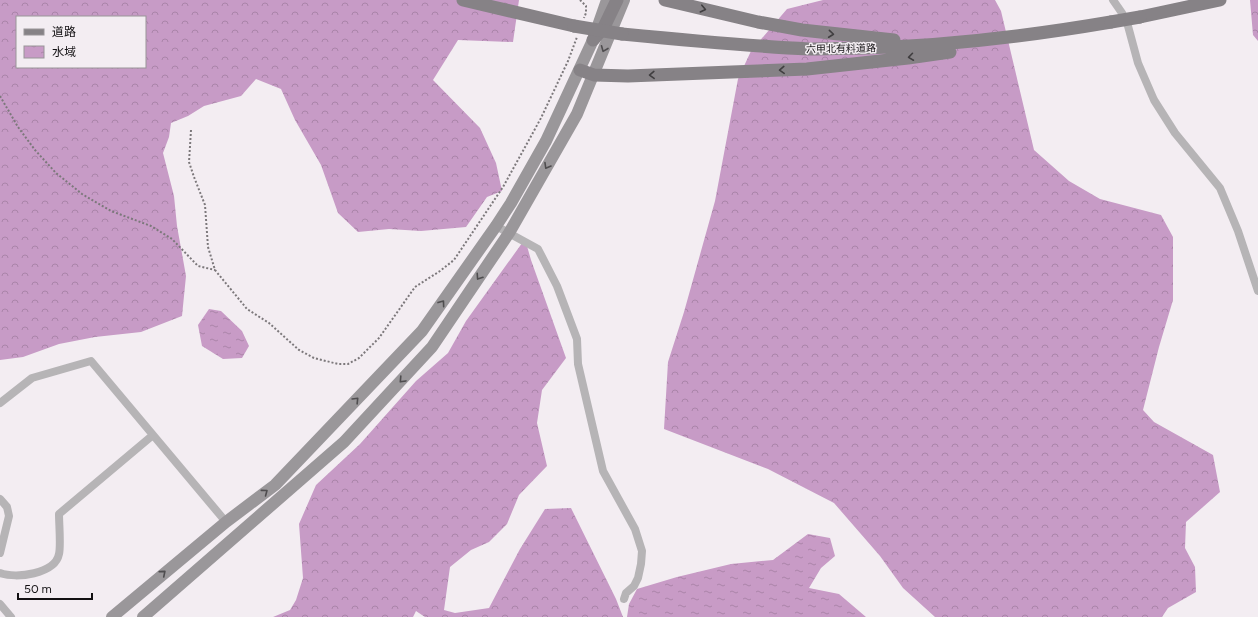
<svg xmlns="http://www.w3.org/2000/svg" width="1258" height="617" viewBox="0 0 1258 617" font-family="Figtree,'Noto Sans JP',sans-serif">
	<style>
		.forest { fill: url(#forest-crowns); fill-rule: evenodd }
		.water { fill: url(#water-ripples) }
		.lines { fill: none; stroke-linecap: round; stroke-linejoin: round }
		.path { stroke: #7c787b; stroke-width: 2; stroke-dasharray: 2 2; stroke-linecap: butt }
		.street { stroke: #b6b4b6; stroke-width: 8 }
		.secondary { stroke: #9a979a; stroke-width: 12 }
		.primary { stroke: #868286; stroke-width: 13 }
		.primary-bridge { stroke: #868286; stroke-width: 13 }
		.oneway { stroke: #403e40 }
		.oneway2 { stroke: #4f4d4f }
		.labels { text-anchor: middle; stroke-width: 3; stroke-linejoin: round; paint-order: stroke }
		.street-label { font-size: 10px; fill: #121012; stroke: #f3edf2 }
	</style>
	<defs>
		<pattern id="forest-crowns" width="20" height="18" patternUnits="userSpaceOnUse"><rect width="20" height="18" fill="#c79bc6"/><path d="M2 6a3 3 0 1 1 6 0M12 15a3 3 0 1 1 6 0" fill="none" stroke="#aa84a9"/></pattern>
		<pattern id="water-ripples" width="26" height="14" patternUnits="userSpaceOnUse"><rect width="26" height="14" fill="#c89bc6"/><path d="M2 4q2-2 4 0t4 0M15 11q2-2 4 0t4 0" fill="none" stroke="#ab84a9"/></pattern>
	</defs>
	<rect width="100%" height="100%" fill="#f3edf2"/>
	<!-- forest -->
	<path class="forest" d="M0 0H519L513 42 458 40 433 80 480 128 496 163 502 191 487 197 466 227 421 231 389 229 358 232 338 213 321 165 295 120 281 89 256 79 241 96 204 106 188 116 171 123 169 137 163 153 174 196 177 226 186 276 182 316 141 332 95 337 59 344 23 357 0 360ZM17 17H145V67H17Z
		M823 0H995L1001 11 1034 150 1069 181 1100 199 1161 215 1173 237V300L1159 347 1143 410 1154 422 1213 455 1220 492 1186 522 1185 548 1195 567 1196 592 1168 608 1162 617H935L903 588 880 556 834 503 768 469 664 429 668 362 684 312 715 201 738 79 751 51 787 9Z
		M1250 0H1258V41L1253 35Z
		M525 239 531 260 566 358 542 390 537 423 547 466 519 495 507 524 489 542 471 550 450 567 444 610 455 613 489 608 520 549 545 509 571 508 616 599 623 617H425L416 611 413 617H273L290 610 296 600 303 578 299 524 316 485 360 444 416 381 448 353 466 321Z"/>
	<!-- water -->
	<path class="water" d="M209 309 221 311 242 331 249 346 242 358 223 359 202 346 198 325Z
		M808 534 830 538 835 556 821 568 809 588 839 594 866 617H627L629 604 637 589 677 577 731 564 773 560Z"/>
	<g class="lines">
		<!-- path -->
		<path class="path" d="M580 0 586 6V13L584 18
			M0 96 18 127 35 150 56 173 82 194 111 211 151 226 172 239 198 266 215 270
			M191 130 189 162 194 177 205 205 208 247 215 270 247 309 269 323 299 350 314 358 338 364H348L359 358 379 338 415 287 440 271 454 260 503 187 541 118 568 61 577 37"/>
		<!-- street -->
		<path class="street" d="M1113 0 1122 13 1128 26 1138 63 1154 100 1175 133 1220 188 1238 231 1258 291
			M496 226 538 249 557 286 577 339 578 364 603 471 635 529 642 551 641 564 638 578 634 586 626 593 624 599
			M0 403 32 378 91 361 226 522
			M0 499 7 507 9 516 0 553
			M0 573C16 579 55 574 59 554 61 546 59 524 59 514L153 435
			M0 604 11 617"/>
		<!-- secondary -->
		<path class="secondary" d="M112 617 226 522 275 485 422 331 496 226 511 203 546 141 593 40 607 0
			M143 617 344 442 432 347 509 233 577 114 624 0"/>
		<!-- primary -->
		<path class="primary" d="M463 0 574 26
			M665 0 758 22 802 30 894 40
			M1140 17 1220 0
			M622 34C684 40 746 46 809 49 827 49 845 48 864 48 947 46 1029 36 1111 22
			M593 40 604 27 617 0
			M580 70 594 75 628 76 807 69 908 58 950 52"/>
		<!-- primary-bridge -->
		<path class="primary-bridge" d="M1111 22 1140 17
			M574 26 622 34"/>
	</g>
	<!-- one-way arrows -->
	<defs><path id="oneway-chevron" d="M-2-3.5L2.5 0L-2 3.5" fill="none" stroke-width="1.6" stroke-linecap="round" stroke-linejoin="round"/></defs>
	<g class="oneway">
		<use href="#oneway-chevron" transform="translate(703 9) rotate(13)"/>
		<use href="#oneway-chevron" transform="translate(831 34) rotate(6)"/>
		<use href="#oneway-chevron" transform="translate(911 57) rotate(172)"/>
		<use href="#oneway-chevron" transform="translate(782 70) rotate(177)"/>
		<use href="#oneway-chevron" transform="translate(652 75) rotate(178)"/>
	</g>
	<g class="oneway2">
		<use href="#oneway-chevron" transform="translate(604 49) rotate(112)"/>
		<use href="#oneway-chevron" transform="translate(547 166) rotate(120)"/>
		<use href="#oneway-chevron" transform="translate(479 277) rotate(124)"/>
		<use href="#oneway-chevron" transform="translate(442 303) rotate(-54)"/>
		<use href="#oneway-chevron" transform="translate(402 380) rotate(133)"/>
		<use href="#oneway-chevron" transform="translate(356 400) rotate(-46)"/>
		<use href="#oneway-chevron" transform="translate(265 492) rotate(-37)"/>
		<use href="#oneway-chevron" transform="translate(163 573) rotate(-40)"/>
	</g>
	<g class="labels">
		<!-- street labels -->
		<g class="street-label">
			<text transform="translate(841 48) rotate(-1)" y="4">六甲北有料道路</text>
		</g>
	</g>
	<!-- legend -->
	<rect x="16" y="16" width="130" height="52" fill="#f3edf2" stroke="#999598"/>
	<rect x="24" y="29" width="20" height="6" fill="#868286" stroke="#999598"/>
	<text x="52" y="36" font-size="12" fill="#121012">道路</text>
	<rect x="24" y="46" width="20" height="12" fill="url(#water-ripples)" stroke="#999598"/>
	<text x="52" y="56" font-size="12" fill="#121012">水域</text>
	<!-- scale -->
	<path d="M18 593v6h74v-6" fill="none" stroke="#121012" stroke-width="2"/>
	<text x="24" y="593" font-size="12" fill="#121012" stroke="#f3edf2" stroke-width="3" paint-order="stroke">50 m</text>
</svg>
